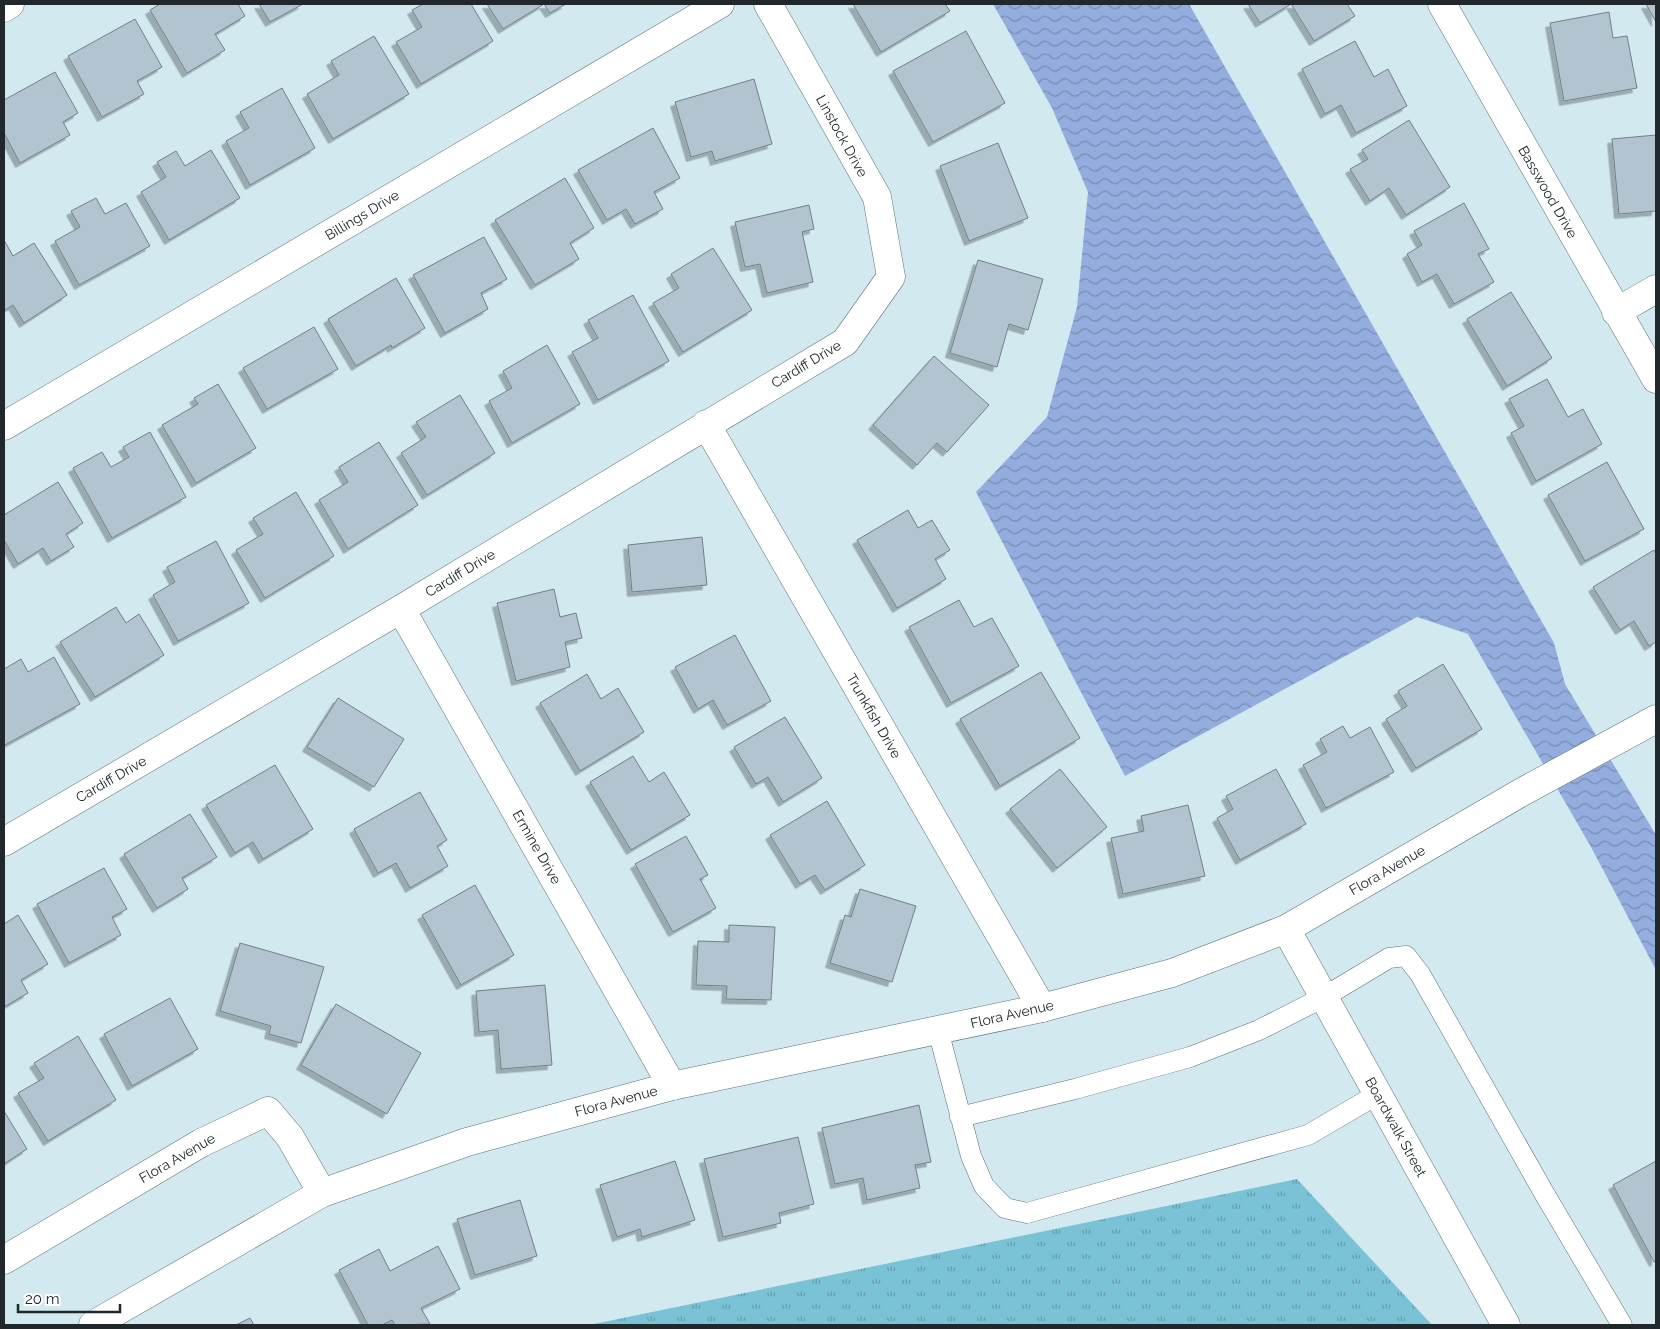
<svg xmlns="http://www.w3.org/2000/svg" width="1660" height="1329" viewBox="0 0 1660 1329" font-family="Raleway,sans-serif">
	<style>
		.grass { fill: url(#grass-tufts) }
		.water { fill: url(#water-waves) }
		.building { fill: #b3c4d1; stroke: #70808c; filter: url(#shadow) }
		.lines { fill: none; stroke-linecap: round; stroke-linejoin: round }
		.lane-casing { stroke: #5c7177; stroke-width: 21 }
		.street-casing { stroke: #5c7177; stroke-width: 29 }
		.secondary-casing { stroke: #5c7177; stroke-width: 29 }
		.lane { stroke: #fff; stroke-width: 20 }
		.street { stroke: #fff; stroke-width: 28 }
		.secondary { stroke: #fff; stroke-width: 28 }
		.labels { text-anchor: middle; stroke-width: 4; stroke-linejoin: round; paint-order: stroke }
		.street-label { font-size: 14px; fill: #20282b; stroke: #fff }
	</style>
	<defs>
		<pattern id="grass-tufts" width="24" height="20" patternUnits="userSpaceOnUse" patternTransform="scale(1.25)"><rect width="24" height="20" fill="#7ac2d6"/><path d="M3 7l-1-3M5 7V3M7 7l1-3M15 17l-1-3M17 17v-4M19 17l1-3" fill="none" stroke="#649eae"/></pattern>
		<pattern id="water-waves" width="16" height="10" patternUnits="userSpaceOnUse" patternTransform="scale(1.25)"><rect width="16" height="10" fill="#93adde"/><path d="M0 5q4-4 8 0t8 0" fill="none" stroke="#788db4"/></pattern>
		<filter id="shadow"><feDropShadow dx="-4.5" dy="4.5" stdDeviation="0" flood-color="#0004"/></filter>
	</defs>
	<rect width="100%" height="100%" fill="#d2e9f0"/>
	<!-- grass -->
	<path class="grass" d="M1297 1179 1432 1325H589Z"/>
	<!-- water -->
	<path class="water" d="M993 4H1189L1554 643 1565 684 1656 835V970L1591 847 1468 634 1417 617 1125 776 976 492 1047 417 1077 307 1088 192 1052 108Z"/>
	<!-- building -->
	<path class="building" d="M160 4H238L245 16 215 34 225 50 187 73 150 10Z
		M259 4H303L270 22Z
		M423 4H471L493 41 421 84 396 42 422 27 412 10Z
		M487 4H566L550 13 544 4 503 29Z
		M853 4H945L950 11 881 52Z
		M1248 4H1347L1355 16 1314 41 1291 4 1260 23Z
		M1646 4H1656V22Z
		M1609 12 1613 38 1627 36 1637 88 1564 101 1550 23Z
		M135 19 162 67 137 81 144 94 102 117 68 56Z
		M966 31 1005 103 933 142 893 71Z
		M374 36 409 94 333 139 307 94 339 75 331 61Z
		M1355 41 1374 77 1388 69 1407 106 1356 133 1341 105 1325 114 1302 69Z
		M55 72 78 113 63 122 70 135 20 163 4 133V100Z
		M754 79 772 144 715 161 712 151 691 157 675 102Z
		M282 88 315 148 250 185 226 141 249 128 240 112Z
		M1409 120 1450 187 1406 215 1389 188 1370 201 1350 169 1368 159 1362 150Z
		M653 128 680 178 654 192 663 209 635 224 626 209 607 220 578 170Z
		M1656 135V211L1619 214 1612 139Z
		M998 143 1028 218 969 241 940 166Z
		M211 150 240 198 169 240 141 192 166 177 157 162 176 151 185 166Z
		M565 178 594 228 570 243 579 259 535 285 495 220Z
		M96 198 105 214 126 203 150 246 79 285 55 241 80 227 71 211Z
		M1464 203 1489 249 1478 254 1494 282 1454 304 1437 274 1422 282 1407 254 1422 245 1414 231Z
		M809 205 814 229 802 232 813 282 767 293 760 264 745 267 735 222Z
		M484 237 507 279 481 293 488 309 445 333 413 275Z
		M4 240 13 256 34 243 67 295 24 323 13 305 4 311Z
		M713 248 752 310 683 352 653 303 679 288 671 274Z
		M978 260 1043 279 1028 330 1009 324 997 367 950 353Z
		M396 278 425 328 392 348 391 345 356 366 328 319Z
		M1511 292 1552 358 1507 386 1467 319Z
		M633 295 669 361 598 400 572 352 598 338 588 320Z
		M314 327 338 369 267 409 243 368Z
		M547 345 580 404 512 443 489 401 512 388 503 371Z
		M934 356 989 405 947 452 937 443 917 465 873 425Z
		M1547 379 1568 417 1583 409 1602 444 1536 481 1511 433 1524 426 1509 399Z
		M218 384 256 448 196 483 162 425 198 404 194 398Z
		M460 395 495 453 427 495 401 453 426 437 416 422Z
		M150 432 186 497 112 538 73 468 102 452 111 467 129 457 123 447Z
		M379 442 418 505 348 549 319 500 348 482 339 467Z
		M1607 462 1644 529 1585 561 1548 495Z
		M58 482 83 523 66 534 74 547 51 561 43 548 18 564 4 540V515Z
		M296 492 334 556 265 598 236 550 263 534 253 518Z
		M908 510 918 528 932 520 950 550 935 559 946 579 897 608 857 540Z
		M702 537 707 585 632 592 628 545Z
		M216 541 249 603 178 641 153 595 175 582 167 567Z
		M1654 550 1656 554V642L1649 646 1634 621 1620 630 1593 587Z
		M554 589 560 617 576 613 582 638 565 642 570 667 516 681 497 603Z
		M959 600 974 627 992 618 1019 666 951 703 909 627Z
		M116 607 126 623 139 614 164 655 95 697 60 642Z
		M735 635 771 701 727 725 713 700 698 709 675 667Z
		M54 657 80 704 5 745 4 742V669L21 659 28 672Z
		M1443 664 1482 729 1416 768 1386 719 1407 706 1398 691Z
		M1041 672 1080 738 1000 786 960 719Z
		M587 674 601 699 618 688 644 732 580 771 540 703Z
		M338 698 404 739 374 787 307 747Z
		M785 717 822 778 783 802 768 777 756 784 734 747Z
		M1343 726 1350 738 1370 727 1394 772 1326 808 1303 765 1327 752 1320 739Z
		M633 756 649 782 664 772 690 815 631 850 590 782Z
		M275 765 313 829 263 859 253 842 235 853 206 805Z
		M1060 769 1107 827 1057 868 1010 809Z
		M1276 769 1306 824 1240 860 1217 818 1233 809 1226 796Z
		M420 792 447 840 437 846 448 866 410 888 396 863 378 873 354 829Z
		M827 801 865 865 825 890 815 875 800 884 770 835Z
		M1188 805 1205 876 1123 894 1111 838 1144 831 1141 816Z
		M190 814 217 857 182 878 188 889 157 908 124 854Z
		M686 836 708 875 700 879 716 908 673 932 635 864Z
		M104 868 127 909 112 917 121 935 69 963 37 904Z
		M475 885 514 955 461 985 422 915Z
		M860 889 916 906 892 982 830 963 845 915 851 917Z
		M18 915 48 964 21 980 28 993 4 1007V924Z
		M729 925 775 927 771 1000 726 999 727 986 696 985 698 941 729 942Z
		M240 943 324 967 301 1043 269 1034 271 1026 220 1011Z
		M545 985 552 1065 501 1069 498 1030 479 1032 476 991Z
		M170 998 198 1049 132 1086 104 1034Z
		M336 1004 421 1053 387 1114 301 1065Z
		M78 1036 116 1100 48 1141 18 1093 44 1078 34 1063Z
		M919 1105 931 1162 915 1165 920 1188 867 1200 863 1178 835 1184 822 1128Z
		M4 1111 27 1149 4 1164Z
		M798 1137 814 1204 779 1213 781 1223 723 1237 704 1159Z
		M675 1161 695 1220 642 1237 640 1229 617 1237 600 1185Z
		M1656 1161V1261L1654 1262 1613 1185Z
		M520 1200 537 1256 475 1275 457 1219Z
		M438 1246 460 1289 421 1308 430 1324 395 1325 392 1320 382 1325H368L339 1270 379 1249 390 1271Z
		M250 1318 254 1325H236Z"/>
	<g class="lines">
		<!-- lane casing -->
		<g class="lane-casing">
			<path id="lane" d="M938 1030 971 1156 984 1186 1005 1208 1027 1213 1308 1135 1378 1094
				M960 1117 1075 1089 1190 1057 1259 1030 1324 997 1389 958 1406 956 1420 974 1544 1193 1622 1325"/>
		</g>
		<!-- street casing -->
		<g class="street-casing">
			<path id="street" d="M1442 4 1656 379
				M4 8 10 4
				M1616 312 1656 289
				M706 424 1042 1008
				M4 426 720 4
				M401 609 672 1086
				M4 842 401 609 845 342 891 277 877 197 768 4
				M1286 929 1506 1325
				M4 1260 201 1143 268 1111 290 1137 322 1193"/>
		</g>
		<!-- secondary casing -->
		<g class="secondary-casing">
			<path id="secondary" d="M93 1325 322 1193 467 1142 672 1086 1042 1008 1172 973 1286 929 1522 792 1656 719"/>
		</g>
		<!-- lane -->
		<use href="#lane" class="lane"/>
		<!-- street -->
		<use href="#street" class="street"/>
		<!-- secondary -->
		<use href="#secondary" class="secondary"/>
	</g>
	<g class="labels">
		<!-- street labels -->
		<g class="street-label">
			<text transform="translate(842 136) rotate(61)" y="5">Linstock Drive</text>
			<text transform="translate(1548 192) rotate(60)" y="5">Basswood Drive</text>
			<text transform="translate(362 215) rotate(-31)" y="5">Billings Drive</text>
			<text transform="translate(806 364) rotate(-31)" y="5">Cardiff Drive</text>
			<text transform="translate(460 573) rotate(-31)" y="5">Cardiff Drive</text>
			<text transform="translate(874 716) rotate(60)" y="5">Trunkfish Drive</text>
			<text transform="translate(111 779) rotate(-30)" y="5">Cardiff Drive</text>
			<text transform="translate(537 847) rotate(60)" y="5">Ermine Drive</text>
			<text transform="translate(1387 870) rotate(-30)" y="5">Flora Avenue</text>
			<text transform="translate(1012 1014) rotate(-13)" y="5">Flora Avenue</text>
			<text transform="translate(616 1101) rotate(-15)" y="5">Flora Avenue</text>
			<text transform="translate(1396 1127) rotate(61)" y="5">Boardwalk Street</text>
			<text transform="translate(177 1158) rotate(-30)" y="5">Flora Avenue</text>
		</g>
	</g>
	<!-- border -->
	<rect width="1660" height="1329" fill="none" stroke="#20282b" stroke-width="10"/>
	<!-- scale -->
	<path d="M18 1304v8h102v-8" fill="none" stroke="#20282b" stroke-width="2.5"/>
	<text x="25" y="1304" font-size="15" fill="#20282b" stroke="#ffffff" stroke-width="4" paint-order="stroke">20 m</text>
</svg>
